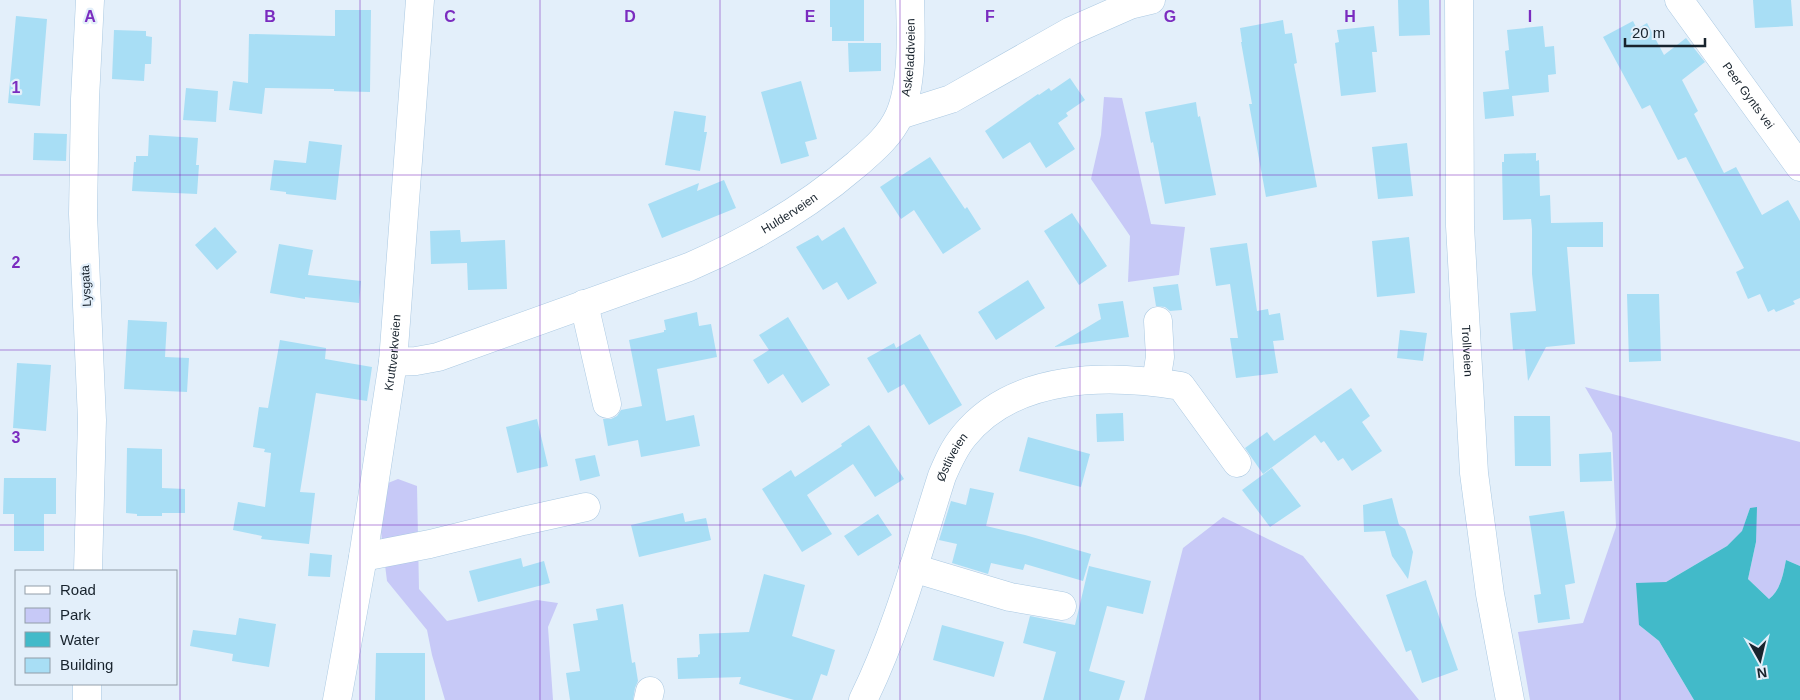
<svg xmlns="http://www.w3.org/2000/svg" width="1800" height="700" viewBox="0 0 1800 700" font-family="Arial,sans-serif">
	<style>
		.green { fill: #c7c9f7 }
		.water { fill: #42bac9 }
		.building { fill: #a8def5 }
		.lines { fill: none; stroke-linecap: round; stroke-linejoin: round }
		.minor-casing { stroke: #abc9e2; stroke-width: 29 }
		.minor { stroke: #fff; stroke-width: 28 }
		.grid { fill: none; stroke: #7b2cbf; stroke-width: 1; stroke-opacity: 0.55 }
		.labels { text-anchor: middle; stroke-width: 4.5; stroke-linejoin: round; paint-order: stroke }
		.street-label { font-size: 12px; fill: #18232d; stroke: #e3effa }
		.grid-label { font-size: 16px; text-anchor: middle; font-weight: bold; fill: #7b2cbf; stroke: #e3effa; stroke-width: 4.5; stroke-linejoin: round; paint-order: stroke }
	</style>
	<rect width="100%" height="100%" fill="#e3effa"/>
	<!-- green -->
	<path class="green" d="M1104 97 1122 98 1151 224 1185 227 1179 275 1128 282 1130 236 1091 179 1101 135Z
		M1585 387 1800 442V566L1786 560C1783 575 1781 589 1769 599L1748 579 1756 542 1750 508 1742 532 1727 546 1666 582 1639 625 1659 641 1694 700H1530L1518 632 1583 623 1616 527 1612 433Z
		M398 479 417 486 419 589 447 621 537 600 558 603 548 627 553 700H445L432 655 427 630 387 581 380 524 383 485Z
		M1223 517 1303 556 1419 700H1144L1183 548Z"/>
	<!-- water -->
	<path class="water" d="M1757 507 1756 542 1748 579 1769 599C1781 589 1783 575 1786 560L1800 566V700H1694L1659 641 1639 625 1636 583 1666 582 1727 546 1742 531 1750 508Z"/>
	<!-- building -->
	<path class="building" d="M830 0H864V41H832V27H830Z
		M1398 0H1429L1430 35 1399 36Z
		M1753 0H1791L1793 26 1755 28Z
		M335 10H371L370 92 334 91V89L265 88 262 114 229 110 233 81 248 83 249 34 335 36Z
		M16 16 47 19 40 106 8 103Z
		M1283 20 1285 34 1292 33 1297 63 1294 64 1317 187 1266 197 1249 104H1252L1241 42H1242L1240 28Z
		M1633 21 1637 29 1647 23 1664 55 1686 38 1705 62 1682 80 1698 111 1694 114 1724 173 1736 167 1762 215 1788 200 1800 221V298L1793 301 1795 304 1776 312 1774 309 1768 312 1760 294 1748 299 1736 272 1744 268 1686 157 1678 160 1650 105 1642 109 1603 37Z
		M1374 26 1377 52H1372L1376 92 1341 96 1335 43 1339 42 1337 30Z
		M1543 26 1545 47 1554 46 1556 74 1548 75 1549 92 1512 96 1514 116 1485 119 1483 92 1509 89 1505 51 1509 50 1507 30Z
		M114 30 146 31V36L152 37 151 64H145L144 81 112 79Z
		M848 43H881V71L849 72Z
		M1070 78 1085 100 1066 113 1068 116 1058 123 1075 149 1046 168 1030 142 1003 159 985 131 1038 94 1039 95 1049 88 1051 91Z
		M801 81 817 139 805 142 809 156 781 164 761 92Z
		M186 88 218 91 216 122 183 120Z
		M1196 102 1198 117 1200 116 1216 195 1165 204 1153 142 1151 143 1145 112Z
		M674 111 706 116 704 132H707L700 171 665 165Z
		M34 133 67 134 66 161 33 160Z
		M149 135 198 138 196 165H199L197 194 132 191 134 162H136V156H148Z
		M309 141 342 145 336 200 286 194V192L270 190 274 160 306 163Z
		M1407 143 1413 196 1378 199 1372 147Z
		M1536 153V161L1539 160 1540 196 1550 195 1551 223 1603 222V247H1567L1575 344 1546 347 1528 381 1525 349 1513 350 1510 313 1536 311 1532 274V229L1531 219 1503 220 1502 162H1504V154Z
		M930 157 965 209 967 207 981 229 943 254 914 210 901 219 880 187 898 175 899 177Z
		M724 180 736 208 662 238 648 204 699 183 697 191Z
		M1072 213 1107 266 1079 285 1044 231Z
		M215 227 237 252 217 270 195 245Z
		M844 227 877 283 848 300 837 282 823 290 796 247 818 235 822 241Z
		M460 230 461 242 505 240 507 289 468 290 467 263 431 264 430 231Z
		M1409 237 1415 293 1377 297 1372 241Z
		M1247 243 1257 311 1268 309 1269 315 1280 313 1284 340 1273 341 1278 373 1236 378 1230 338H1238L1230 284 1216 286 1210 248Z
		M279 244 313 250 308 275 361 281 359 303 305 297V299L270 293Z
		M1028 280 1045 308 996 340 978 312Z
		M1178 284 1182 310 1170 311 1165 307 1156 306 1153 287Z
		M1627 294H1659L1661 361 1629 362Z
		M1123 301 1129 337 1054 347 1101 319 1098 304Z
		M697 312 699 326 711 324 717 357 657 369 666 421 694 415 700 446 641 457 638 440 608 446 603 419H611L617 416 621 410 642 406 629 340 664 332V330H666L664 320Z
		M788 317 830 385 802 403 783 374 768 384 753 360 769 350 759 335Z
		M128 320 167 322 165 357 189 358 187 392 124 389Z
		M1400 330 1427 333 1423 361 1397 358Z
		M920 334 962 405 929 425 904 384 888 393 867 358 894 343 896 348Z
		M280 340 326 348 325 359 372 367 367 401 316 393 300 492 315 493 309 544 261 539 262 536 233 530 238 502 265 507 271 453 264 452 265 449 253 447 259 407 268 408Z
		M17 363 51 365 46 431 13 428Z
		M1351 388 1370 416 1362 422 1382 451 1352 471 1343 458 1338 461 1324 441 1321 443 1315 435 1263 474 1245 448 1267 432 1274 441Z
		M1123 413 1124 441 1097 442 1096 414Z
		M1514 416H1550L1551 466H1515Z
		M537 419 548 466 517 473 506 427Z
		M869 425 904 479 875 497 853 464 807 495 832 534 802 552 762 489 791 470 795 477 842 446 841 444Z
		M1028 437 1090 454 1081 487 1019 471Z
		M127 448 162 449V488L185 489V513H162V516H137V514L126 513Z
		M1611 452 1612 481 1580 482 1579 454Z
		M595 455 600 476 580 481 575 459Z
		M1272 468 1301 506 1270 527 1242 490Z
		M4 478H56V514H44V551H14V514H3Z
		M970 488 994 493 986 526 1025 535 1091 554 1083 581 1025 564 1023 570 991 563 988 574 952 563 957 544 939 540 951 501 966 505Z
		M1392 498 1399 525 1405 529 1413 552 1408 579 1392 556 1385 531 1364 532 1363 505Z
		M1564 511 1575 583 1565 585 1570 619 1538 623 1534 595 1541 594 1529 516Z
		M683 513 685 522 706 518 711 540 639 557 631 525Z
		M878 514 892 535 858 556 844 536Z
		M310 553 332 555 330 577 308 576Z
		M521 558 523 567 544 561 550 583 478 602 469 571Z
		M1089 566 1151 581 1143 614 1107 606 1089 671 1125 681 1119 700H1043L1056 652 1023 643 1030 616 1075 625Z
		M764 574 805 585 792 636 835 650 827 676 821 674 812 700H794L739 684 741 677 678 679 677 658 698 657V655L700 654 699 634 749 632Z
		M1426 580 1458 670 1422 683 1411 650 1406 652 1386 595Z
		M623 604 632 663 635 662 638 681 635 688 633 700H570L566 673 580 671 573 624 598 620 596 609Z
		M239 618 276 624 269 667 232 661 233 654 190 646 193 630 236 635Z
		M942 625 1004 642 994 677 933 660Z
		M376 653H425V700H375Z"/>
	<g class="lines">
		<!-- minor casing -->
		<g class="minor-casing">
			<g id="minor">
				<path id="s1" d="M1459 0 1460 226 1474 473 1490 594 1510 700"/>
				<path id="s2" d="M1679 0 1800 167"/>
				<path d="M900 115 951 99 1071 31 1130 5 1151 0"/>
				<path d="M584 304 607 404"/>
				<path id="s3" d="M393 362 416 361 438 357 689 267C749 241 807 207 857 164 873 150 890 136 899 116 913 85 911 34 910 0"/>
				<path d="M1156 382 1160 357 1158 321"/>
				<path d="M363 557 430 544 523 521 586 507"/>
				<path d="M913 568 1010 597 1062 606"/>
				<path d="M88 571 92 420 83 214 85 99 90 0"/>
				<path d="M87 700V684"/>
				<path id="s4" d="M337 700 363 557 393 362 420 0"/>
				<path d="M648 700 650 691"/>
				<path id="s5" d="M863 700C898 629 918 551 942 476 948 462 954 448 964 436 1015 373 1109 374 1181 386L1237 463"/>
			</g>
		</g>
		<!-- minor -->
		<use href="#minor" class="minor"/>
	</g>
	<!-- grid -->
	<path class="grid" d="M180 0V700M360 0V700M540 0V700M720 0V700M900 0V700M1080 0V700M1260 0V700M1440 0V700M1620 0V700M0 175H1800M0 350H1800M0 525H1800"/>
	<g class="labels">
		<!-- street labels -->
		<g class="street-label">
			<text dy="4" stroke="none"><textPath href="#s3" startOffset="634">Askeladdveien</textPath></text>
			<text dy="4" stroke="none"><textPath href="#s2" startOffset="118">Peer Gynts vei</textPath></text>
			<text dy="4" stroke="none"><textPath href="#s3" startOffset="426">Hulderveien</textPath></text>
			<text transform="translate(86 286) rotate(-93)" y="4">Lysgata</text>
			<text dy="4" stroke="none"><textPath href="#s1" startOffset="351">Trollveien</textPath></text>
			<text dy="4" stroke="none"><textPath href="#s4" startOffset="352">Kruttverkveien</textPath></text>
			<text dy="4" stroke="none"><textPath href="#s5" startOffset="259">Østliveien</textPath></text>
		</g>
	</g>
	<g class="grid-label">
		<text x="90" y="22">A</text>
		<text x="270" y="22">B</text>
		<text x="450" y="22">C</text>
		<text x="630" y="22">D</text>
		<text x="810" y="22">E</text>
		<text x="990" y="22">F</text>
		<text x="1170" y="22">G</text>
		<text x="1350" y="22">H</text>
		<text x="1530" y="22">I</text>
		<text x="16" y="93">1</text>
		<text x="16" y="268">2</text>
		<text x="16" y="443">3</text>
	</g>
	<!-- legend -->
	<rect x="15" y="570" width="162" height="115" fill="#e3effa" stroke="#929da8"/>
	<rect x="25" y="586" width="25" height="8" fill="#ffffff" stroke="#929da8"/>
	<text x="60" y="595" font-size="15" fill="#18232d">Road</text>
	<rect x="25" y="608" width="25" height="15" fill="#c7c9f7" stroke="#929da8"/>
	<text x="60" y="620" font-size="15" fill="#18232d">Park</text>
	<rect x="25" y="632" width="25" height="15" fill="#42bac9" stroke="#929da8"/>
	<text x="60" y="645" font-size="15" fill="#18232d">Water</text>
	<rect x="25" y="658" width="25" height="15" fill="#a8def5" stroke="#929da8"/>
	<text x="60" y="670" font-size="15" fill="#18232d">Building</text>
	<!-- north arrow -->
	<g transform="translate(1760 660) rotate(172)" stroke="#e3effa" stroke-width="4" paint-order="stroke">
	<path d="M0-4L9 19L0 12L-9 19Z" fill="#18232d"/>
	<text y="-8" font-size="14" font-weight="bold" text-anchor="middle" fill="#18232d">N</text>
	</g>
	<!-- scale -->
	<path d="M1625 38v8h80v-8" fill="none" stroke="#18232d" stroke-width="2.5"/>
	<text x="1632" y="38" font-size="15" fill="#18232d" stroke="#e3effa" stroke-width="4" paint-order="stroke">20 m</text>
</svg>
